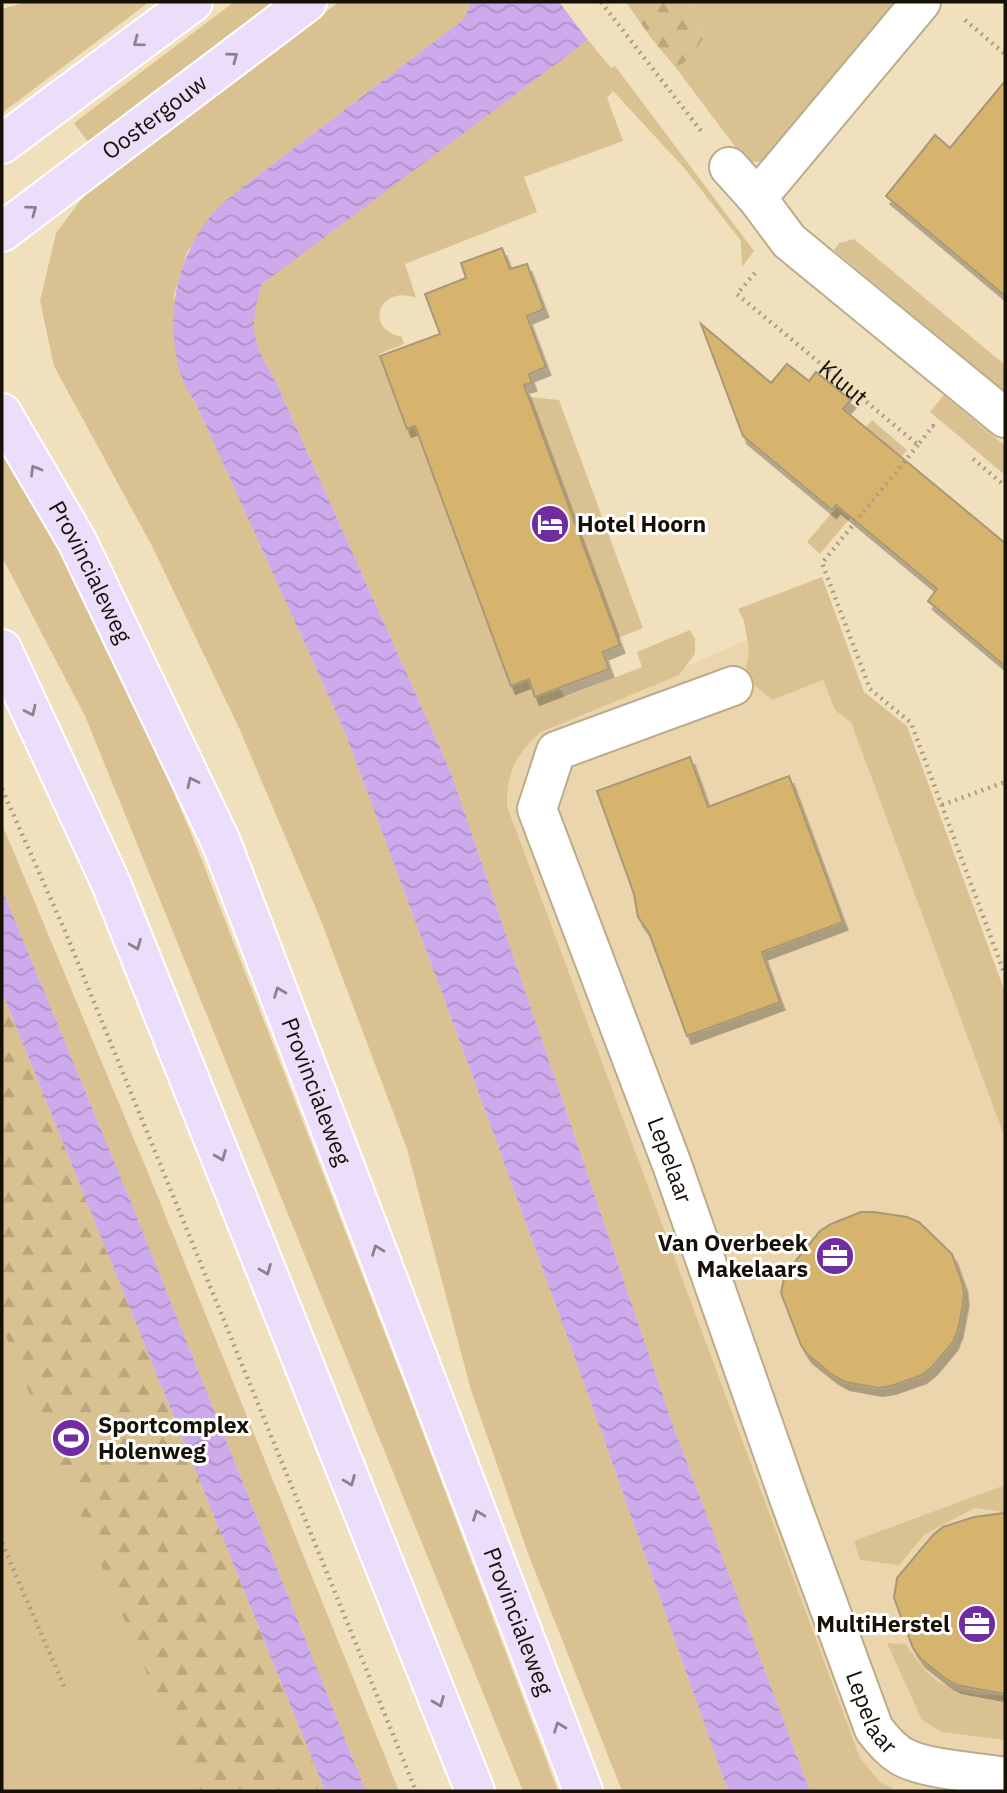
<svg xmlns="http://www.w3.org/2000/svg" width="1007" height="1793" viewBox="0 0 1007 1793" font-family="'IBM Plex Sans',sans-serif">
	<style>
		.built { fill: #ebd5ac }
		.grass { fill: #d9c191 }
		.forest { fill: url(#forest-firs) }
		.water { fill: url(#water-waves) }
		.building { fill: #d7b46d; stroke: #a89877; stroke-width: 2; filter: url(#shadow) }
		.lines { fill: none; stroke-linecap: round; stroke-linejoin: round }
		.minor-casing { stroke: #bcac8b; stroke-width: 42 }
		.major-casing { stroke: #fff; stroke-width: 42 }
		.path { stroke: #ab9d83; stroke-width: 4.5; stroke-dasharray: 2 5; stroke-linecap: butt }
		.minor { stroke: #fff; stroke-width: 38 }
		.major { stroke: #ecdefa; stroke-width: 38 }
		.oneway { stroke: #8c818c }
		.labels { text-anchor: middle; stroke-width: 6; stroke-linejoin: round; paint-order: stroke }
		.street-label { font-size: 23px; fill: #161005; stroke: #fff }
		.poi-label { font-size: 23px; font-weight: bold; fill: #161005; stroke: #fff; text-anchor: start }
	</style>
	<defs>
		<pattern id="forest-firs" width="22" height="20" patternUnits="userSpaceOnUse" patternTransform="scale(1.75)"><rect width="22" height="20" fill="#d9c191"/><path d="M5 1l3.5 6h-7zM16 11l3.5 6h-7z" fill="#baa57c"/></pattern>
		<pattern id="water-waves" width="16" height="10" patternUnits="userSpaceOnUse" patternTransform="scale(1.75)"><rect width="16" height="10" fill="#ccaaec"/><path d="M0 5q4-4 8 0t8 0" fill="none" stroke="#ae91c9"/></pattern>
		<filter id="shadow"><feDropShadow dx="4.5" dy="8" stdDeviation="0" flood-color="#0004"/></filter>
	</defs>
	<rect width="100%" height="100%" fill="#f1e0be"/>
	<!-- built -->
	<path class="built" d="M794 619 896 727 1005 1008V1791H897L880 1782 810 1791 450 770Z"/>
	<!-- grass -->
	<path class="grass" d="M27 2H149L2 113V9Z
		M234 2H274L88 142 74 123Z
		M339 2H471L464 19 244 186 215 211 187 252 174 295 181 378 196 404 344 730 466 1058 589 1397 728 1791H622L529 1556 471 1390 407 1149 320 918 239 728 152 546 54 366 40 301 56 233 90 188Z
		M692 2H898L762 162H753L743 157 676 68 690 59 704 37Z
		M588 40 611 68 615 66 754 251 742 267 741 241 685 169 613 91 607 98 623 141 524 177 537 212 405 264 416 298C379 284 363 330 402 337L404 344 379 354 407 429 414 426 510 685 530 679 535 697 560 689 565 697 642 667 637 652 690 630 695 639V654L679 675 541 732C516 753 506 774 507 806L860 1758 880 1782 897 1791H810L673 1425 450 770 276 382 255 346 253 314 262 284 290 261Z
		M854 239 1005 365V392L834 250 839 243Z
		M944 395 1005 446V475L930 412Z
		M529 397 559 400 643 628 618 638Z
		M872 420 907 450 820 554 807 542 867 471 845 452Z
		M2 452 58 542 129 685 199 853 409 1396 558 1791H523L85 716 2 557Z
		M822 577 864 692 907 726 1005 992V1138L851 722 835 710 823 680 772 700 753 684 746 668 749 650 744 621 738 609Z
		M2 824 151 1180 399 1791H366L133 1207 2 889Z
		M2 1084 280 1791H2Z
		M1005 1485V1512L975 1508 948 1522 924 1535 899 1565 860 1560 854 1541Z
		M887 1643 905 1644C913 1654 921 1666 930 1675 949 1693 980 1697 1005 1695V1740L942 1732 922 1720Z"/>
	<!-- forest -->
	<path class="forest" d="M626 2H692L704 37 690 59 676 68 651 38Z
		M2 992 325 1791H196L2 1327Z"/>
	<!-- water -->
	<path class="water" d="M471 2H559L588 40 262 284C248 332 252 340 276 382L450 770 673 1425 810 1791H728L589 1397 466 1058 344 730 196 404C191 395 184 386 181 376 164 319 175 257 215 211 223 202 234 194 244 186L464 19Z
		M2 889 133 1207 366 1791H325L2 992Z"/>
	<!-- building -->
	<path class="building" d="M1005 81V296L886 196 935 135 950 148Z
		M502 248 510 269 527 264 544 309 527 316 546 367 529 374 532 383 524 385 620 645 603 652 609 669 535 697 529 679 511 686 415 426 407 429 380 356 440 334 425 294 466 278 461 263Z
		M701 324 771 383 787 364 809 381 816 372 851 400 843 409 1005 543V666L928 601 937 589 836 505 832 510 743 436Z
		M690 757 708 807 789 776 843 922 762 952 780 1002 687 1036 649 933 638 917 634 894 597 791Z
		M861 1212H874L907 1217 919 1222 952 1254 963 1285 964 1298 958 1330 953 1342 932 1367 922 1375 891 1386 878 1388 845 1382 834 1376 808 1355 801 1345 781 1293 785 1274 820 1231 831 1224Z
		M1005 1513V1694L957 1685 946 1679 921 1659 913 1648 894 1598 897 1578 933 1535 943 1527 974 1517Z"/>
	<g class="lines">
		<!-- minor casing -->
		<g class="minor-casing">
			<g id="minor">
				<path d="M729 167 757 198 789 241 1005 418"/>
				<path d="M757 198 921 2"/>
				<path id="s2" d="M733 686 556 751 537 809 671 1162 790 1501 874 1729C884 1741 893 1753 907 1759 932 1770 977 1772 1005 1777"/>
			</g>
		</g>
		<!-- major casing -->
		<g class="major-casing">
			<g id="major">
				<path d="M2 144 193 2"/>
				<path id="s3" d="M2 232 307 2"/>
				<path id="s4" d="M2 413 77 541 221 842 583 1791"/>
				<path d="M2 649 110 881 475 1791"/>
			</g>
		</g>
		<!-- path -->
		<g class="path">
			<path d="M601 2 701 131"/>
			<path d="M965 20 1005 54"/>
			<path id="s1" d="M755 273 737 294 918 445 933 426 937 429"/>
			<path d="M918 445 822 563 870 689 911 723 1005 975"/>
			<path d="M973 459 1005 486"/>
			<path d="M2 789 65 931 416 1791"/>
			<path d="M942 805 1005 782"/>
			<path d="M2 1543 66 1691"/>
		</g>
		<!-- minor -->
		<use href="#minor" class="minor"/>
		<!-- major -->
		<use href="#major" class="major"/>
	</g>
	<!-- one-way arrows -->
	<defs><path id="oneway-chevron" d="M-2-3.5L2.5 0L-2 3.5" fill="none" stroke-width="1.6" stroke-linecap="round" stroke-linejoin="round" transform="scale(1.75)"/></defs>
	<g class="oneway">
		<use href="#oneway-chevron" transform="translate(138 42) rotate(143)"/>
		<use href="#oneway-chevron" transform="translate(233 57) rotate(-37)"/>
		<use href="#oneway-chevron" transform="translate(32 210) rotate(-37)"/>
		<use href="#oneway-chevron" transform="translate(35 470) rotate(-120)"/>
		<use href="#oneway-chevron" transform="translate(31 711) rotate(65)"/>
		<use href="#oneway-chevron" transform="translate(192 782) rotate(-116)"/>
		<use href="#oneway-chevron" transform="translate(136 945) rotate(68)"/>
		<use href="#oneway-chevron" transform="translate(279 992) rotate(-111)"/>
		<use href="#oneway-chevron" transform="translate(221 1156) rotate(68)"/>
		<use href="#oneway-chevron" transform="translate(377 1250) rotate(-111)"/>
		<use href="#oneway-chevron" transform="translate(266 1270) rotate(68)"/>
		<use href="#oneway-chevron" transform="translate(350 1481) rotate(68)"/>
		<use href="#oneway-chevron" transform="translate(478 1515) rotate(-111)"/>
		<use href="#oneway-chevron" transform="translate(439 1702) rotate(68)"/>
		<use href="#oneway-chevron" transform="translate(559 1727) rotate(-111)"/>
	</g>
	<!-- icons -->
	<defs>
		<g id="hotel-disc" transform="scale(2.0125)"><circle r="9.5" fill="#712ca0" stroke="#fff"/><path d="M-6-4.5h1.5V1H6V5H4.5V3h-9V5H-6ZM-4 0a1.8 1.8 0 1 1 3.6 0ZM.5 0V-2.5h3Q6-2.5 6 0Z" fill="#fff"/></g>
		<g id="office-disc" transform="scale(2.0125)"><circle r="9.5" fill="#712ca0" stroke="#fff"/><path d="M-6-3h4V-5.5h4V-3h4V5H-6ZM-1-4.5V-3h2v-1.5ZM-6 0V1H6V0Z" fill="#fff"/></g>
		<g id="stadium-disc" transform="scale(2.0125)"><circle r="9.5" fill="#712ca0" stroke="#fff"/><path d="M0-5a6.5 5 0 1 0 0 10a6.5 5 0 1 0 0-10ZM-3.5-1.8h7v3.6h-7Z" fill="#fff"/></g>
	</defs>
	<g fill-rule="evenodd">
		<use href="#hotel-disc" x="550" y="524"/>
		<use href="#office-disc" x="835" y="1256"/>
		<use href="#stadium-disc" x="71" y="1438"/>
		<use href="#office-disc" x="977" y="1624"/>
	</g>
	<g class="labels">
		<!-- street labels -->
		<g class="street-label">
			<text dy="8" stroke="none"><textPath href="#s3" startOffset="191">Oostergouw</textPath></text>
			<text dy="8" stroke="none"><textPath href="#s1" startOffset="166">Kluut</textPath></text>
			<text dy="8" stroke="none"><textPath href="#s4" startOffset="182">Provincialeweg</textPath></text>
			<text dy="8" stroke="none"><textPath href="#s4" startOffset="749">Provincialeweg</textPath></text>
			<text dy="8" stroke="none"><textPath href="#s2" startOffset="625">Lepelaar</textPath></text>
			<text dy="8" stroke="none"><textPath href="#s4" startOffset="1316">Provincialeweg</textPath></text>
			<text dy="8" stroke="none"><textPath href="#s2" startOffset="1213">Lepelaar</textPath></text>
		</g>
		<!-- poi labels -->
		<g class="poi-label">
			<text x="577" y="532">Hotel Hoorn</text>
			<text x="808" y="1251" text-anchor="end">Van Overbeek<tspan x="808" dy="26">Makelaars</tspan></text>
			<text x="98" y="1433">Sportcomplex<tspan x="98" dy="26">Holenweg</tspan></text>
			<text x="950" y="1632" text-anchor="end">MultiHerstel</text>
		</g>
	</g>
	<!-- border -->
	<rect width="1007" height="1793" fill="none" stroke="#161005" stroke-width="7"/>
</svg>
